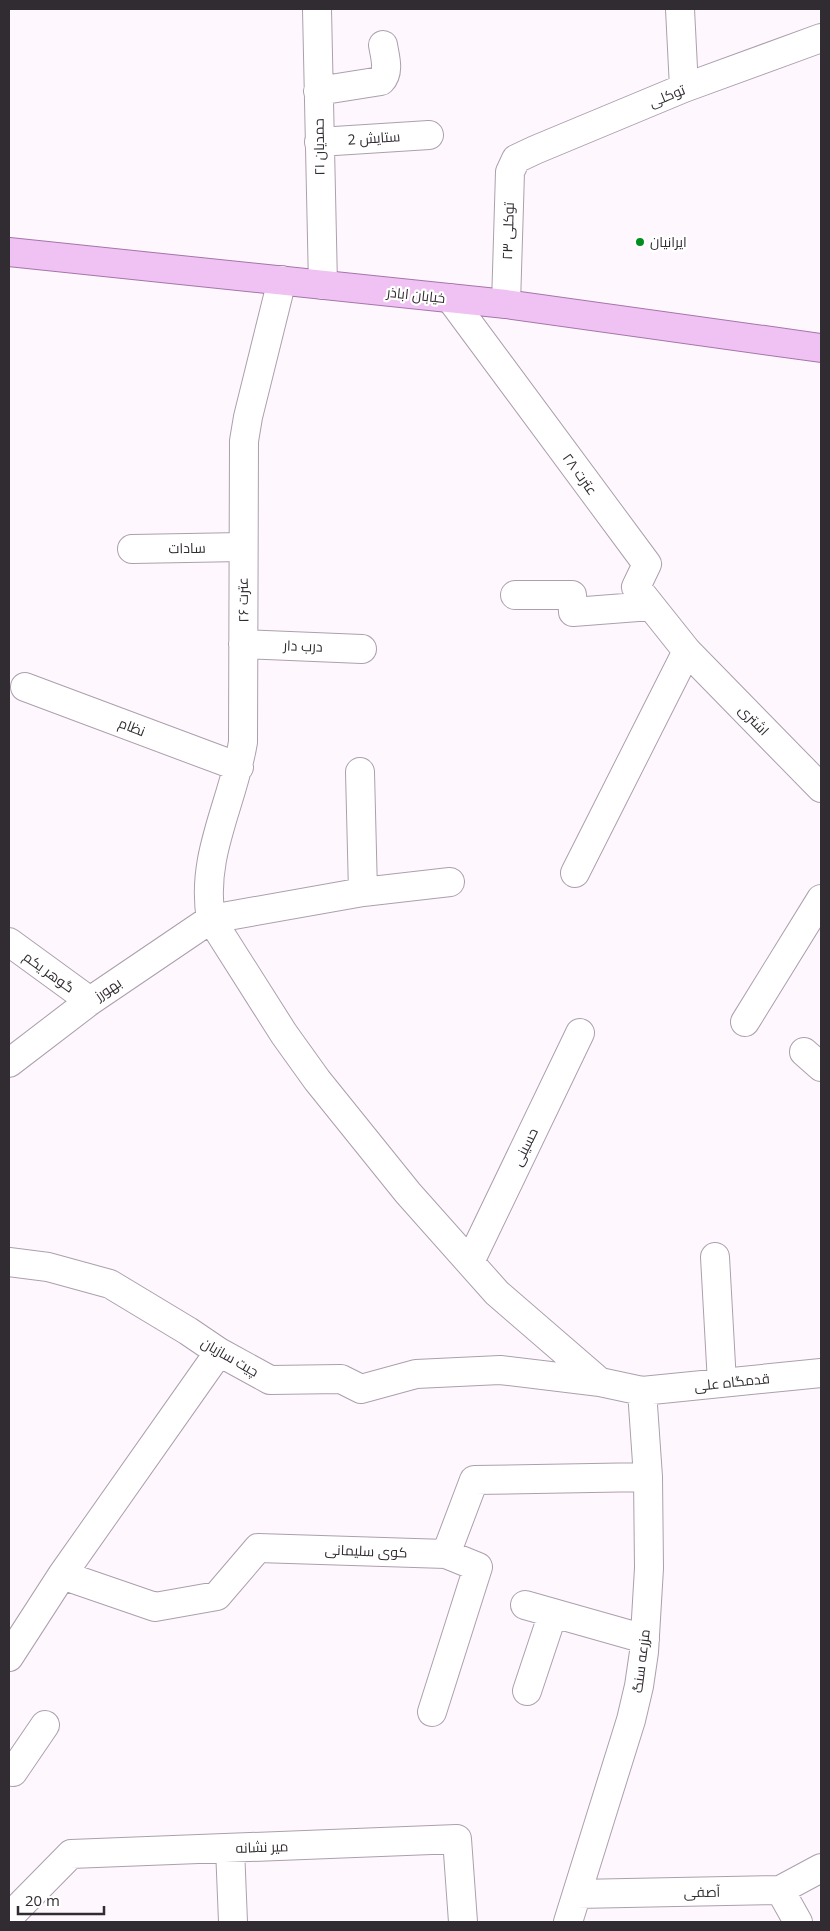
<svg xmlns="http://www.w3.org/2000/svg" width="830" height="1931" viewBox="0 0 830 1931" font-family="'Open Sans',Cairo,sans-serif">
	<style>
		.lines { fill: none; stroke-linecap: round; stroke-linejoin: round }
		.minor-casing { stroke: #ac9fad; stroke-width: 30 }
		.major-casing { stroke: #a674aa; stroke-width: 30 }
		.minor { stroke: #fff; stroke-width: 28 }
		.major { stroke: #efc2f3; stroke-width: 28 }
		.poi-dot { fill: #018e1f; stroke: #fff; stroke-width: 2 }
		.labels { text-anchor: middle; stroke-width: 4.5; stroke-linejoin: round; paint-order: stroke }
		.street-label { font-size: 14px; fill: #312c32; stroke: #fff }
		.poi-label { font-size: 14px; fill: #312c32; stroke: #fff; text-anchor: start }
	</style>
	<rect width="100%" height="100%" fill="#fef8fe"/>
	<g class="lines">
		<!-- minor casing -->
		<g class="minor-casing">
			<path id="minor" d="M317 9 323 285
				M680 9 684 88
				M318 91 381 81C390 72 385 57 383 45
				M319 142 429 135
				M282 280 248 417 244 441 243 742C233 803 200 856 211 919L284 1034 317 1080 408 1193 497 1293 600 1382
				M450 298 647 564 636 587 687 651 821 788
				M506 304 510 172 516 159 535 150 684 88 821 38
				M132 549 242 547
				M515 595H572L573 612 651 606
				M243 644 362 649
				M25 687 239 767
				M360 772 363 892
				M575 873 687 651
				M9 942 90 1001
				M745 1022 821 899
				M804 1052 821 1067
				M9 1063 90 1001 211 919 363 892 450 882
				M715 1257 722 1383
				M9 1262 48 1267 110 1284 188 1331 219 1352 270 1380 341 1379 361 1389 416 1374 500 1370 600 1382 642 1391 821 1373
				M470 1262 580 1033
				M62 1575 155 1607 217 1596 258 1548 446 1554 474 1480 648 1477
				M525 1605 645 1639
				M9 1657 62 1575 219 1352
				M527 1691 553 1613
				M432 1712 478 1567 446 1554
				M9 1770 13 1772 45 1725
				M230 1848 233 1922
				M780 1890 798 1922
				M577 1894 780 1890 821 1868
				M9 1917 71 1854 457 1839 463 1922
				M568 1922 631 1720 639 1686 644 1652 649 1568 648 1477 642 1391"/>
		</g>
		<!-- major casing -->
		<g class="major-casing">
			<path id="major" d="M9 252 506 304 821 348"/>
		</g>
		<!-- minor -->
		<use href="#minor" class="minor"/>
		<!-- major -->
		<use href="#major" class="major"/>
	</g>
	<!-- markers -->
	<circle class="poi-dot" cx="640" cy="242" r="5"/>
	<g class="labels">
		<!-- street labels -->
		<g class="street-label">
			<text transform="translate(667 96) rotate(-22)" y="5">توکلی</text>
			<text transform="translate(374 138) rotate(-4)" y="5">ستایش 2</text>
			<text transform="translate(319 147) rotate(-91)" y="5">حمدیان ۲۱</text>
			<text transform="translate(508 231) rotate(-88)" y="5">توکلی ۲۳</text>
			<text transform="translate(416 295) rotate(6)" y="5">خیابان اباذر</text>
			<text transform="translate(580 474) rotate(54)" y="5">عترت ۲۸</text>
			<text transform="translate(187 548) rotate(-1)" y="5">سادات</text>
			<text transform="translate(243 600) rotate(-91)" y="5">عترت ۲۶</text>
			<text transform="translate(303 646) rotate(2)" y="5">درب دار</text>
			<text transform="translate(754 720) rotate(46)" y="5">اشتری</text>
			<text transform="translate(132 727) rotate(21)" y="5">نظام</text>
			<text transform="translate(49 972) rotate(36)" y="5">گوهر یکم</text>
			<text transform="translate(108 989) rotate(-34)" y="5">بهورز</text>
			<text transform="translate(525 1147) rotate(-64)" y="5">حسینی</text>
			<text transform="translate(230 1357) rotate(30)" y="5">چیت سازیان</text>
			<text transform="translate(732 1382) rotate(-6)" y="5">قدمگاه علی</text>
			<text transform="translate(366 1551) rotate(2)" y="5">کوی سلیمانی</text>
			<text transform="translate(641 1661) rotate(-83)" y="5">مزرعه سنگ</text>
			<text transform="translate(262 1847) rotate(-2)" y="5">میر نشانه</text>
			<text transform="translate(702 1892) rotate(-1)" y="5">آصفی</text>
		</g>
		<!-- poi labels -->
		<g class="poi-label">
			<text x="650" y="247">ایرانیان</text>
		</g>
	</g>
	<!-- border -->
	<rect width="830" height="1931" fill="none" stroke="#312c32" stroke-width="20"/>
	<!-- scale -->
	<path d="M18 1906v8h86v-8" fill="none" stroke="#312c32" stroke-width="2.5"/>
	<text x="25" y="1906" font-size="15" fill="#312c32" stroke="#ffffff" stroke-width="4" paint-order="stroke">20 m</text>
</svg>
